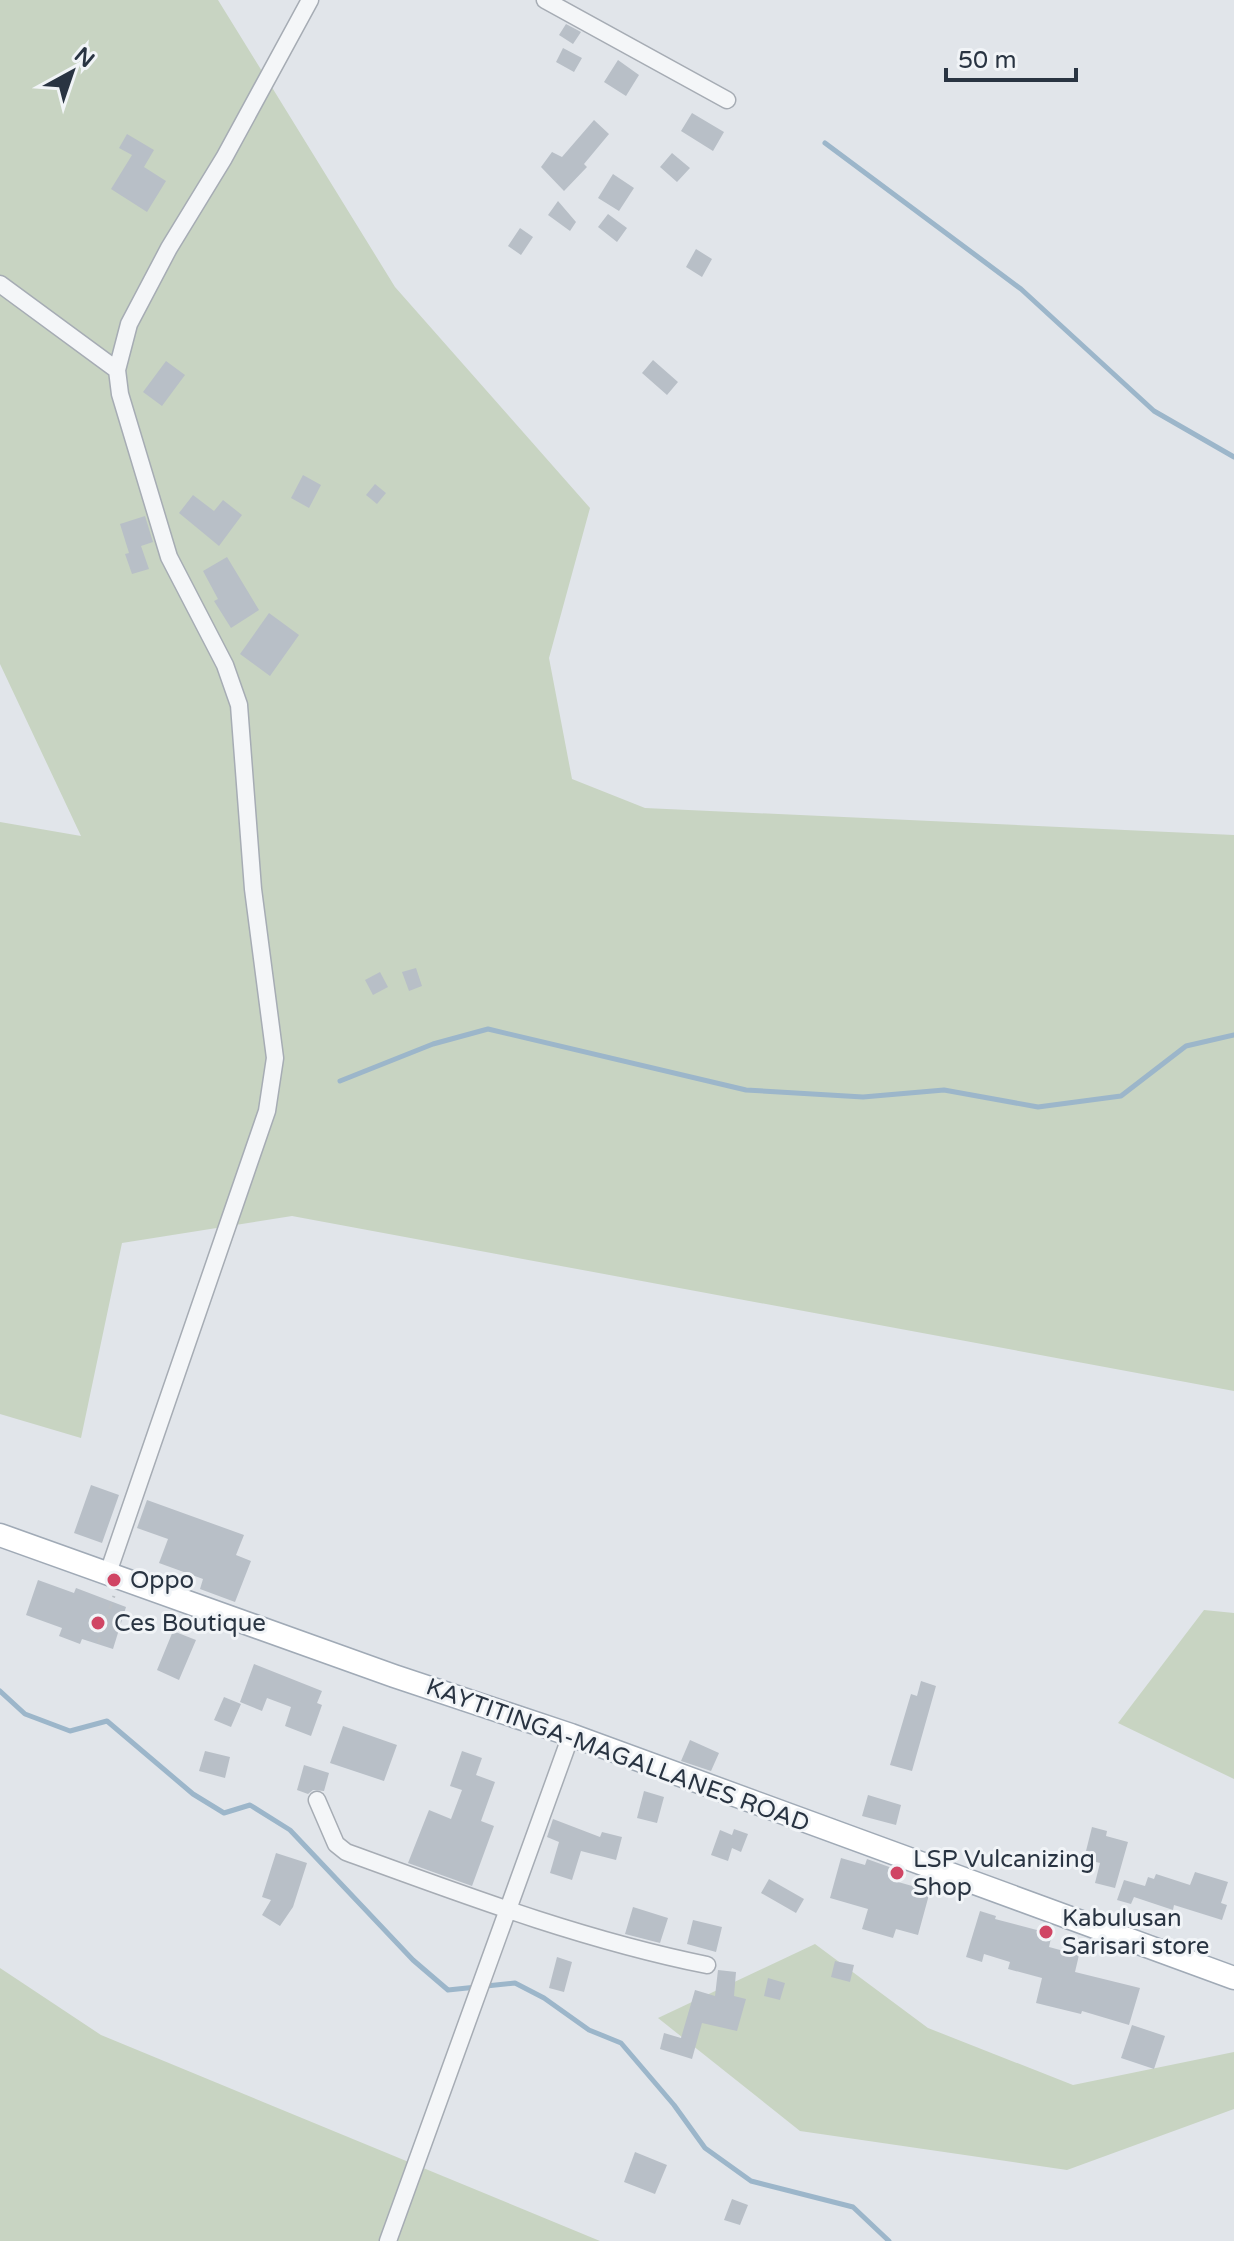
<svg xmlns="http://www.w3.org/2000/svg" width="1234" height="2241" viewBox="0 0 1234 2241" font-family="'Varela Round',sans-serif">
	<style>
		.green { fill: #c8d4c2 }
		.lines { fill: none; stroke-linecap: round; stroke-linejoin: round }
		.stream { stroke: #9cb6ca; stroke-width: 5 }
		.building { fill: #b8bfc7 }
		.minor-casing { stroke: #a6acb4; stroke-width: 19 }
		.major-casing { stroke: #a0aab6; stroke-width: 25 }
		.path { stroke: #bbc0c5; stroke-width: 3; stroke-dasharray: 6 6; stroke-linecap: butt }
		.minor { stroke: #f4f6f8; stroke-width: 16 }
		.major { stroke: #fff; stroke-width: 22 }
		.poi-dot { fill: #d04564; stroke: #f1f4f7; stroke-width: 3 }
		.labels { text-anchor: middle; stroke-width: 6; stroke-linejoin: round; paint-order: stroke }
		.poi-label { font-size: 24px; fill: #293442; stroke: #f1f4f7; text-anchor: start }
		.street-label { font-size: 24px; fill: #293442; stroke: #f1f4f7 }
	</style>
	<rect width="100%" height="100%" fill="#e1e5ea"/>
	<!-- green -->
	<path class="green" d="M0 0H218L395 287 590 508 549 658 572 779 645 808 1234 835V1391L292 1216 122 1243 81 1438 0 1414V822L81 836 0 664Z
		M1204 1610 1234 1613V1779L1118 1723Z
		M815 1944 928 2028 1073 2085 1234 2052V2109L1067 2170 800 2131 658 2018Z
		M0 1968 101 2035 600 2241H0Z"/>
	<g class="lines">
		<!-- stream -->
		<path class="stream" d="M825 143 1021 289 1154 411 1234 457
			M340 1081 433 1044 488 1029 746 1090 863 1097 944 1090 1038 1107 1121 1096 1186 1046 1234 1035
			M0 1691 25 1714 70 1731 107 1721 193 1794 224 1813 250 1805 290 1830 413 1960 448 1990 515 1983 544 1998 589 2030 621 2043 674 2105 705 2148 751 2181 853 2207 889 2241"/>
	</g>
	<!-- building -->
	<path class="building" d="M566 24 581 32 573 44 559 35Z
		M563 48 582 58 574 72 556 62Z
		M618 60 639 75 626 96 604 82Z
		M692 113 724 132 713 151 681 131Z
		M594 120 609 134 584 164 587 167 564 191 541 167 552 152 562 157Z
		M127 134 154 150 144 167 166 181 147 212 111 189 132 155 119 148Z
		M672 153 690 168 677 182 660 167Z
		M613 174 634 188 619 211 598 198Z
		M558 201 576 222 570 231 548 215Z
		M608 214 627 228 617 242 598 227Z
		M520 228 533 237 521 255 508 246Z
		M696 249 712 259 702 277 686 267Z
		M653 360 678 382 667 395 642 373Z
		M166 361 185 375 162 406 143 392Z
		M303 475 321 485 309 508 291 498Z
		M375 484 386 493 377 504 366 495Z
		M193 495 214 511 223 500 242 515 219 546 179 513Z
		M145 516 153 542 141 546 149 569 132 574 125 554 129 553 120 524Z
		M227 557 259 610 231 628 214 601 218 599 203 571Z
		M269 613 299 635 270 676 240 654Z
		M416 968 422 986 409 991 402 972Z
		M380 972 388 987 373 995 365 980Z
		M91 1485 119 1495 102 1543 74 1533Z
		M147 1500 244 1535 236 1555 251 1561 235 1602 200 1589 203 1579 159 1563 168 1539 137 1528Z
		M38 1580 74 1593 76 1588 126 1607 113 1649 82 1639 80 1644 59 1636 62 1628 26 1615Z
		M173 1631 196 1640 179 1680 157 1670Z
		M254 1664 322 1691 317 1703 322 1705 311 1736 285 1726 291 1707 267 1698 262 1711 240 1702Z
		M921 1681 936 1686 912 1771 890 1765 911 1694 917 1696Z
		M224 1697 241 1704 231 1727 214 1720Z
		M343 1726 397 1745 384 1781 330 1763Z
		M690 1740 719 1753 711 1771 681 1761Z
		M205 1751 230 1757 225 1778 199 1771Z
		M462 1751 482 1758 476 1775 495 1782 481 1821 494 1826 472 1886 408 1863 429 1810 451 1819 462 1790 450 1786Z
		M304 1765 329 1773 324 1791 313 1790 308 1794 297 1790Z
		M644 1791 664 1797 657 1823 637 1818Z
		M868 1795 901 1805 896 1825 862 1816Z
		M553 1819 600 1837 602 1832 622 1837 616 1860 581 1851 572 1880 550 1873 559 1842 547 1837Z
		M1092 1827 1107 1831 1106 1836 1128 1842 1115 1888 1095 1883 1100 1863 1084 1859Z
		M734 1829 748 1834 741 1852 732 1848 728 1861 711 1855 720 1830 732 1835Z
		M276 1853 307 1863 293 1907 280 1926 262 1915 271 1900 262 1897Z
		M841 1858 865 1865 867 1859 895 1869 891 1880 930 1891 918 1935 896 1929 893 1938 862 1929 868 1909 830 1898Z
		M1195 1872 1228 1882 1221 1903 1227 1905 1222 1920 1174 1905 1173 1910 1134 1897 1131 1904 1117 1900 1124 1880 1145 1886 1148 1877 1154 1879 1156 1874 1190 1885Z
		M769 1879 804 1899 796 1913 761 1893Z
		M633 1907 668 1918 660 1943 625 1934Z
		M980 1911 996 1916 995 1919 1052 1934 1049 1947 1079 1955 1075 1972 1140 1988 1129 2025 1082 2011 1081 2014 1036 2003 1042 1978 1008 1969 1010 1962 984 1954 982 1962 966 1957Z
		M693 1920 722 1927 716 1952 687 1944Z
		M557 1957 572 1962 564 1992 549 1988Z
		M835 1961 854 1965 850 1982 831 1977Z
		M718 1970 736 1972 734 1996 746 1999 737 2031 702 2023 692 2059 660 2049 664 2033 681 2038 695 1990 715 1996Z
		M768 1978 785 1983 780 2000 764 1996Z
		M1132 2025 1165 2036 1154 2069 1121 2058Z
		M635 2152 667 2165 655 2194 624 2182Z
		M732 2199 748 2205 740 2225 724 2220Z"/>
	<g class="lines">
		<!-- minor casing -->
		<g class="minor-casing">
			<path id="minor" d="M545 0 727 100
				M0 284 117 370
				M108 1573 267 1111 275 1058 253 889 239 705 225 665 169 557 120 394 117 370 129 324 169 248 224 158 310 0
				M317 1800 336 1844 346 1852C464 1895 583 1940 707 1965
				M388 2241 571 1735"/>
		</g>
		<!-- major casing -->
		<g class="major-casing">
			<path id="major" d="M0 1535 394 1676 571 1735 1234 1978"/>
		</g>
		<!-- path -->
		<path class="path" d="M98 1643 114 1596"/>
		<!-- minor -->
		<use href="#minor" class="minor"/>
		<!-- major -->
		<use href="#major" class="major"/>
	</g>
	<!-- markers -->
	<g class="poi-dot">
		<circle cx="114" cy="1580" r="8"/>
		<circle cx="98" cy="1623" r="8"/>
		<circle cx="897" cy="1873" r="8"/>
		<circle cx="1046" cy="1932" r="8"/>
	</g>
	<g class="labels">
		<!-- poi labels -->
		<g class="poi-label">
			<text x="130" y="1588">Oppo</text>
			<text x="114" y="1631">Ces Boutique</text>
			<text x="913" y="1867">LSP Vulcanizing<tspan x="913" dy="28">Shop</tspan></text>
			<text x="1062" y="1926">Kabulusan<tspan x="1062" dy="28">Sarisari store</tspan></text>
		</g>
		<!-- street labels -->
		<g class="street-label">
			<text transform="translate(618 1755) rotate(20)" y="8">KAYTITINGA-MAGALLANES ROAD</text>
		</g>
	</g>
	<!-- north arrow -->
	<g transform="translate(72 72) rotate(40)" stroke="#f1f4f7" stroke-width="6" paint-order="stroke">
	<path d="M0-6L14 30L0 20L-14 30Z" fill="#293442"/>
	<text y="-12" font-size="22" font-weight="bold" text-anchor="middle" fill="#293442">N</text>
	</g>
	<!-- scale -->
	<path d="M946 68v12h130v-12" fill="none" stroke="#293442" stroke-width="4"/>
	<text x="958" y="68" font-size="24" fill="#293442" stroke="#f1f4f7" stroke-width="6" paint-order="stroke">50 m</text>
</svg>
